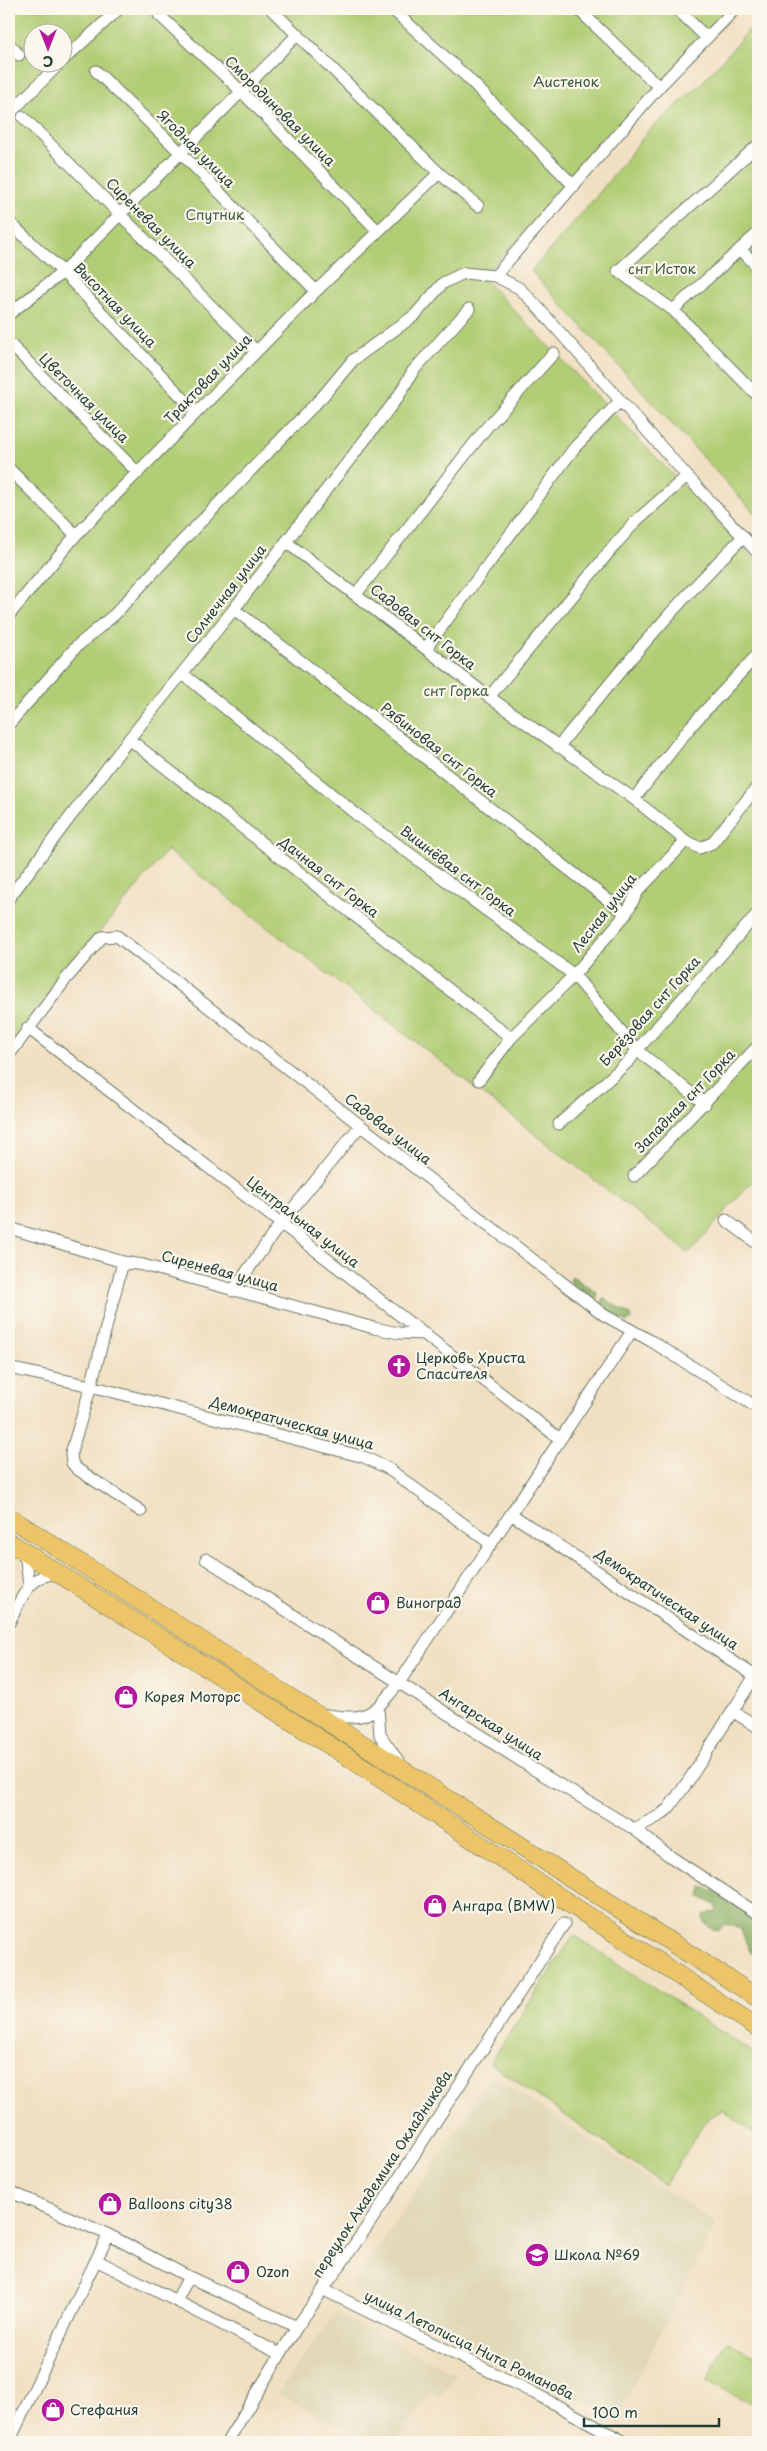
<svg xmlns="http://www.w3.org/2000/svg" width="767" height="2451" viewBox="0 0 767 2451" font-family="'Playpen Sans',sans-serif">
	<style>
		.built { fill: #e0d8b7 }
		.green { fill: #b1cd74; stroke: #688554; fill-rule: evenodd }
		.forest { fill: #8cb066; stroke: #56764d }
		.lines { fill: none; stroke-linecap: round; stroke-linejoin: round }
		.minor-casing { stroke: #687665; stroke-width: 13 }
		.primary-casing { stroke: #687665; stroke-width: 19 }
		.minor { stroke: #fff; stroke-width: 11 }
		.primary { stroke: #ecc569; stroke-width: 18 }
		.labels { text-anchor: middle; stroke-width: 4.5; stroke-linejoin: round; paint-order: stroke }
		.park-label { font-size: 14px; fill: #3c5a41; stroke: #fbf7ec }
		.street-label { font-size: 14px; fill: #1f3d34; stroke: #fbf7ec }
		.poi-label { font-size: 14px; fill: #1f3d34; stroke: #fbf7ec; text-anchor: start }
	</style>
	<rect width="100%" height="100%" fill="#fbf7ec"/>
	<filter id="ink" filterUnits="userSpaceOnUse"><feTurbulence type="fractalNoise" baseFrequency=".02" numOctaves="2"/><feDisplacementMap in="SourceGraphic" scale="10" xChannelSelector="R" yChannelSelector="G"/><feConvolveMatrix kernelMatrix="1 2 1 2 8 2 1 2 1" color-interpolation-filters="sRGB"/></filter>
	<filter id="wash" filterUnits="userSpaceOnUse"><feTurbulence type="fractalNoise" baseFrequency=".0096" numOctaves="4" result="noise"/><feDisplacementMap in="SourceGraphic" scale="20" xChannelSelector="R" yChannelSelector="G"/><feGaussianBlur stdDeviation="1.12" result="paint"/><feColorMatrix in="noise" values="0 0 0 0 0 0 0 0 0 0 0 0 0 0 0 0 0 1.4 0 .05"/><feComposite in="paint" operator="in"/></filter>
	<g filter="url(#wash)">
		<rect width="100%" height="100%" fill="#f1dfc1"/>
		<!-- built -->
		<path class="built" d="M492 2076 717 2223 617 2418 352 2287Z
			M336 2313 456 2374 441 2396 432 2393 396 2442H371L277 2394Z"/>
		<!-- green -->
		<path class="green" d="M9 9H739L482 277 758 563V1178L746 1188 689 1253 167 850 13 1039 9 1035ZM32 32H62V62H32Z
			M758 20V517L531 271 596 197 649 130 701 84Z
			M574 1935 758 2056V2136L723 2110 708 2118 665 2185 490 2063Z
			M726 2341 758 2357V2396L754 2404 707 2381Z"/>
		<!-- forest -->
		<path class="forest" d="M572 1276 597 1293 598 1297 595 1300 591 1299 570 1282Z
			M603 1298 631 1315 632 1319 627 1322 609 1313 602 1304Z
			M702 1887 715 1891 756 1919 757 1925 752 1937 754 1942 758 1943V1954L751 1953 740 1928 724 1924 720 1930 716 1931 704 1922 703 1915 716 1911 717 1906 700 1897Z"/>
	</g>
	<g filter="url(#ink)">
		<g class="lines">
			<!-- minor casing -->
			<g class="minor-casing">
				<path id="minor" d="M271 9 439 173 478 206
					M392 9 467 77 574 186
					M578 9 659 87
					M677 9 707 38
					M159 15 240 90 378 231
					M9 44 19 55
					M62 61 119 9
					M96 71 181 153 316 291
					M9 114 61 62
					M23 117 256 351
					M758 145 618 271 673 310 758 396
					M9 222 63 272 196 412
					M740 249 758 267
					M495 276 519 288 534 303 687 476 758 553
					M673 310 758 233
					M9 314 63 272 298 34
					M9 343 138 473
					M9 469 76 535
					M286 542 489 697 634 799 686 841
					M356 594 487 427 554 353
					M234 609 626 914
					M9 615 76 535 316 291 439 173
					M426 648 575 447 620 401
					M183 674 356 814 574 975 637 1050 705 1104
					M489 697 614 546 636 521 687 476
					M9 724 76 647 115 614 184 539 323 396 353 360 415 315 443 283 464 273 495 276 659 87 735 9
					M129 739 511 1038
					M558 747C617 674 676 603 743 537
					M634 799 691 726 758 654
					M9 898 129 739 234 609 398 397 413 371 469 309
					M28 1028 560 1439
					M9 1055 66 979 102 937 117 936 604 1315 651 1341 758 1408
					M479 1080 511 1038 574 975 626 914 638 891 686 841 700 848 712 843 758 786
					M559 1124 629 1061 637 1050 758 913
					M634 1176 758 1046
					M726 1220 758 1244
					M9 1228 123 1262 143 1265 374 1328 399 1333 425 1334
					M123 1262 91 1386 364 1457 387 1468 491 1544
					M233 1291 281 1223 360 1126
					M9 1368 91 1386 71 1453 72 1463 77 1469 141 1511
					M511 1514 755 1676
					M20 1551 26 1560 29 1585
					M206 1559 535 1770 634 1829 671 1857 758 1914
					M9 1623C22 1598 27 1575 59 1573
					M378 1708 380 1735 401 1765
					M732 1711 758 1727
					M320 1714C367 1721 370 1718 399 1683L632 1331
					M634 1829 659 1816 668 1809 689 1780 758 1671
					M9 2191 109 2235 96 2260
					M109 2235 189 2277 297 2327
					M324 2290 534 2393 625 2442
					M176 2301 189 2277
					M9 2442 96 2260 280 2354
					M227 2442 297 2327 373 2218 564 1924"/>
			</g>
			<!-- primary casing -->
			<g class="primary-casing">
				<path id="primary" d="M9 1517 758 1998
					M9 1542 351 1759 758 2028"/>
			</g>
			<!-- minor -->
			<use href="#minor" class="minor"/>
			<!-- primary -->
			<use href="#primary" class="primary"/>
		</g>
	</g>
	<!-- icons -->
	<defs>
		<g id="church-disc" transform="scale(1.25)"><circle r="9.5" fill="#b5179e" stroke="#fbf7ec"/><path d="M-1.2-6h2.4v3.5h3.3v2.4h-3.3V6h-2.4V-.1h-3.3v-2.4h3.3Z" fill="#fff"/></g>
		<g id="shop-disc" transform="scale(1.25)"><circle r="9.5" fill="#b5179e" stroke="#fbf7ec"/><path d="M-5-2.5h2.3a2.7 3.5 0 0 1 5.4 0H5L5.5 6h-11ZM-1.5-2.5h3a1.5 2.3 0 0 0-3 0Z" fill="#fff"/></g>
		<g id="school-disc" transform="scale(1.25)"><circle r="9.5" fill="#b5179e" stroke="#fbf7ec"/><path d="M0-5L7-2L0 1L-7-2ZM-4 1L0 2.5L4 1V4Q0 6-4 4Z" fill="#fff"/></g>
	</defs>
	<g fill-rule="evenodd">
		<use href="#church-disc" x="399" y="1366"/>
		<use href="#shop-disc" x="378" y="1603"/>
		<use href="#shop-disc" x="126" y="1697"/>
		<use href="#shop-disc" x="435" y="1906"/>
		<use href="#shop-disc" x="110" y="2204"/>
		<use href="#school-disc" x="537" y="2255"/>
		<use href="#shop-disc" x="238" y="2272"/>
		<use href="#shop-disc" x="53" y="2410"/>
	</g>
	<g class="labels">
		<!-- park labels -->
		<g class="park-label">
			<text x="566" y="87">Аистенок</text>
			<text x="215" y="220">Спутник</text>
			<text x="662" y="274">снт Исток</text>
			<text x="456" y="696">снт Горка</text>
		</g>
		<!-- street labels -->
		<g class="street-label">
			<text transform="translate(280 111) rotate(45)" y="5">Смородиновая улица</text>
			<text transform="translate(196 149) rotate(45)" y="5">Ягодная улица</text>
			<text transform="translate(151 223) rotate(45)" y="5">Сиреневая улица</text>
			<text transform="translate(115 305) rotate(46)" y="5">Высотная улица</text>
			<text transform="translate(208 379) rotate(-46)" y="5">Трактовая улица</text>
			<text transform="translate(84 398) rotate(45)" y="5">Цветочная улица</text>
			<text transform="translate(226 594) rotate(-52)" y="5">Солнечная улица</text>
			<text transform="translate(423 627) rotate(38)" y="5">Садовая снт Горка</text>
			<text transform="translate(439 750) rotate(38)" y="5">Рябиновая снт Горка</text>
			<text transform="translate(458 871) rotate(37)" y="5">Вишнёвая снт Горка</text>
			<text transform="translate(329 877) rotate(38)" y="5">Дачная снт Горка</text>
			<text transform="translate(604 913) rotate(-52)" y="5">Лесная улица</text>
			<text transform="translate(650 1011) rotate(-48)" y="5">Берёзовая снт Горка</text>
			<text transform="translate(685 1101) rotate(-46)" y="5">Западная снт Горка</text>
			<text transform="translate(388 1129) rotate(38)" y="5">Садовая улица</text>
			<text transform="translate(303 1222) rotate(38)" y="5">Центральная улица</text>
			<text transform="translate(220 1271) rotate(15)" y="5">Сиреневая улица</text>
			<text transform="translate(292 1423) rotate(15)" y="5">Демократическая улица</text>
			<text transform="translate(667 1599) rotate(34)" y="5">Демократическая улица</text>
			<text transform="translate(491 1724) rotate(33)" y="5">Ангарская улица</text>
			<text transform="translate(382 2174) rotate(-57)" y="5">переулок Академика Окладникова</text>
			<text transform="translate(469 2345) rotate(26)" y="5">улица Летописца Нита Романова</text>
		</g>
		<!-- poi labels -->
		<g class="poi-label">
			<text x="416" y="1363">Церковь Христа<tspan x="416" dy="16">Спасителя</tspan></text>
			<text x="396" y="1608">Виноград</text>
			<text x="144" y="1702">Корея Моторс</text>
			<text x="452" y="1911">Ангара (BMW)</text>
			<text x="128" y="2209">Balloons city38</text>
			<text x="554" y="2260">Школа №69</text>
			<text x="256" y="2277">Ozon</text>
			<text x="70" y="2415">Стефания</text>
		</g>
	</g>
	<!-- margin -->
	<rect width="767" height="2451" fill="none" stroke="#fbf7ec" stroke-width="30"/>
	<!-- north arrow -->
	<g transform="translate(48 48) rotate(180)"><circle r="24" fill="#fbf7ec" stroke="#a3ada2"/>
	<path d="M0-4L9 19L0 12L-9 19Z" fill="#b5179e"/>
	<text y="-8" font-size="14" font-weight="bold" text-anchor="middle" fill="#1f3d34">С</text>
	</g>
	<!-- scale -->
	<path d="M584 2418v8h135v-8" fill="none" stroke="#1f3d34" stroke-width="2.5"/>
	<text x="592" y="2418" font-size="15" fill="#1f3d34" stroke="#fbf7ec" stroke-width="4" paint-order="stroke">100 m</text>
</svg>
